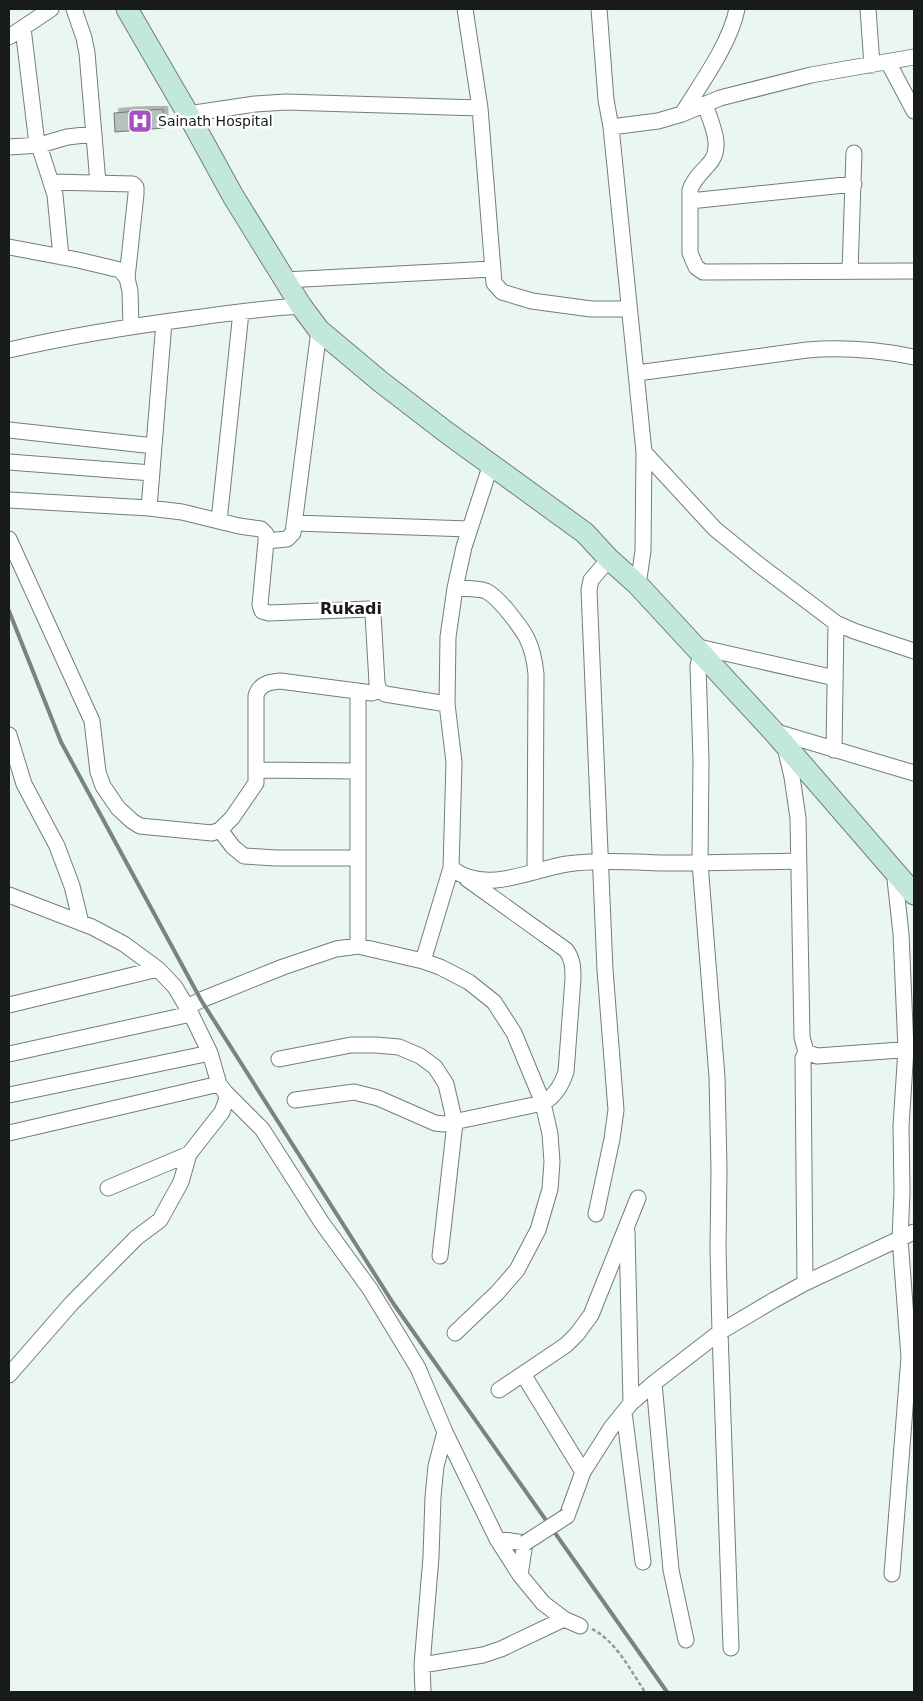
<svg xmlns="http://www.w3.org/2000/svg" width="923" height="1701" viewBox="0 0 923 1701" font-family="'DejaVu Sans',sans-serif">
	<style>
		.building { fill: #b5c1bb; stroke: #6b7671; filter: url(#shadow) }
		.lines { fill: none; stroke-linecap: round; stroke-linejoin: round }
		.street-casing { stroke: #737e79; stroke-width: 17 }
		.secondary-casing { stroke: #737e79; stroke-width: 23 }
		.path { stroke: #929c97; stroke-width: 2.5; stroke-dasharray: 4 2.5; stroke-linecap: butt }
		.street { stroke: #fff; stroke-width: 15 }
		.secondary { stroke: #c2e8db; stroke-width: 21 }
		.rail { stroke: #7b837f; stroke-width: 4 }
		.street-bridge-casing { stroke: #737e79; stroke-width: 17; stroke-linecap: butt }
		.street-bridge { stroke: #fff; stroke-width: 15 }
		.labels { text-anchor: middle; stroke-width: 5; stroke-linejoin: round; paint-order: stroke }
		.poi-label { font-size: 14px; fill: #171b19; stroke: #fff; text-anchor: start }
		.quarter-label { font-size: 16px; font-weight: bold; fill: #171b19; stroke: #fff }
	</style>
	<defs>
		<filter id="shadow"><feDropShadow dx="4.5" dy="-4.5" stdDeviation="0" flood-color="#0004"/></filter>
	</defs>
	<rect width="100%" height="100%" fill="#eaf7f0"/>
	<!-- building -->
	<path class="building" d="M163 109 164 128 115 132 114 113Z"/>
	<g class="lines">
		<!-- street casing -->
		<g class="street-casing">
			<path id="street" d="M74 9 84 38 87 53 98 183
				M465 9 480 108 494 283 502 292 532 301 591 309H629
				M599 9 606 100 611 127 658 121 682 114 720 98 811 75 914 57
				M868 9 872 65
				M23 28 36 136 55 195 61 257
				M9 37 51 9
				M888 62 914 111
				M705 104C711 124 725 148 708 165 701 173 693 180 690 190V253L696 267 703 272 914 271
				M188 114 255 104 286 102 480 108
				M682 114C701 83 730 44 737 9
				M611 127 644 452 643 551 638 585
				M9 147 40 145 67 137 94 134
				M51 182 133 184 136 187V194L127 278
				M690 201 854 184
				M9 247 78 260 120 270 127 278 130 291 131 326
				M850 271 854 153
				M285 280 492 269
				M9 350C70 336 132 326 194 318 230 313 265 308 301 306
				M637 373 807 350C843 347 879 350 914 357
				M9 430 154 446
				M644 452 715 529 758 564 836 623 854 631 914 651
				M9 462 152 473
				M491 464 464 547 455 588 448 637 447 704 454 762 451 868C486 895 529 870 567 864 598 860 631 862 662 863 707 863 753 862 798 861
				M9 500 149 508 182 512 239 526 261 529 266 534V541L260 605 262 611 269 613 369 609 373 614 377 683 379 690 385 694 447 704
				M149 508 164 322
				M219 521 241 312
				M295 523 469 529
				M9 539 92 721 98 772 103 786 118 808 132 821 140 826 212 833 220 830 232 818 256 783V696C259 684 269 682 280 681L372 693 379 690
				M266 541 287 539 293 533 319 330
				M455 588C465 589 477 588 486 591 494 595 500 602 506 609 525 632 533 643 536 674L535 872
				M694 646 835 678
				M701 653 698 666 701 760 700 863 717 1077 719 1170 718 1248 720 1332 731 1648
				M773 731 914 773
				M9 735 24 784 57 846 72 886 81 923
				M785 747 792 777 798 818 802 1037 806 1052 817 1056 914 1049
				M834 750 836 623
				M257 770 358 771
				M220 830 233 847 244 856 276 858H358
				M9 895 92 927 124 944 158 969 175 987 191 1014 210 1053 219 1084 225 1092 227 1098 222 1112 189 1154 181 1182 160 1220 136 1238 71 1304 9 1375
				M358 946V691
				M423 961 451 868
				M9 1005 158 969
				M187 1007 201 1000 283 967 336 949 358 946 423 961 440 967 469 982 494 1002 514 1033 543 1103 550 1134 552 1162 550 1189 538 1230 517 1270 497 1293 455 1333
				M9 1054 191 1014
				M279 1059 351 1045H376L399 1047 420 1056 435 1067 446 1084 455 1123 440 1256
				M225 1092 262 1129 322 1223 370 1289 418 1368 445 1432 497 1539 520 1575 543 1603 564 1619 580 1626
				M9 1095 210 1053
				M295 1100 354 1092 378 1098 435 1123 444 1124 543 1103C555 1096 561 1086 566 1072L573 979C573 968 573 959 566 950L467 879
				M9 1133 219 1084
				M108 1188 189 1154
				M596 1214 612 1139 616 1110 605 970 589 590 591 580 609 559
				M627 1232 631 1403
				M805 1283 803 1058 806 1052
				M523 1374 583 1472
				M654 1383 671 1570 686 1640
				M499 1390 566 1345 577 1334 591 1315 638 1198
				M624 1412 643 1562
				M567 1516 583 1472 611 1428 631 1403 654 1383 720 1332 774 1300 805 1283 914 1232
				M497 1539 525 1543 520 1575
				M892 1574 909 1357 900 1239 902 1192 901 1126 906 1049 901 934 894 870
				M422 1665 483 1655 501 1649 564 1619
				M423 1692 422 1665 431 1557 433 1497 436 1466 445 1432"/>
		</g>
		<!-- secondary casing -->
		<g class="secondary-casing">
			<path id="secondary" d="M127 9 188 114 233 196 301 306 319 330 381 382 446 432 585 533 609 559 638 585 773 731 914 894"/>
		</g>
		<!-- path -->
		<path class="path" d="M592 1629C615 1640 631 1671 645 1692"/>
		<!-- street -->
		<use href="#street" class="street"/>
		<!-- secondary -->
		<use href="#secondary" class="secondary"/>
		<!-- rail -->
		<path class="rail" d="M9 611 61 742 201 1000 393 1303 667 1692"/>
		<!-- street-bridge casing -->
		<g class="street-bridge-casing">
			<path id="street-bridge" d="M525 1543 567 1516"/>
		</g>
		<!-- street-bridge -->
		<use href="#street-bridge" class="street-bridge"/>
	</g>
	<!-- icons -->
	<defs>
		<g id="hospital-square" transform="scale(1.25)"><rect x="-9" y="-9" width="18" height="18" rx="4" fill="#a352c2" stroke="#fff"/><path d="M-5-5h3v3.5h4V-5h3V5h-3V1.5h-4V5h-3Z" fill="#fff"/></g>
	</defs>
	<g fill-rule="evenodd">
		<use href="#hospital-square" x="140" y="121"/>
	</g>
	<g class="labels">
		<!-- poi labels -->
		<g class="poi-label">
			<text x="158" y="126">Sainath Hospital</text>
		</g>
		<!-- quarter labels -->
		<g class="quarter-label">
			<text x="351" y="614">Rukadi</text>
		</g>
	</g>
	<!-- border -->
	<rect width="923" height="1701" fill="none" stroke="#171b19" stroke-width="20"/>
</svg>
